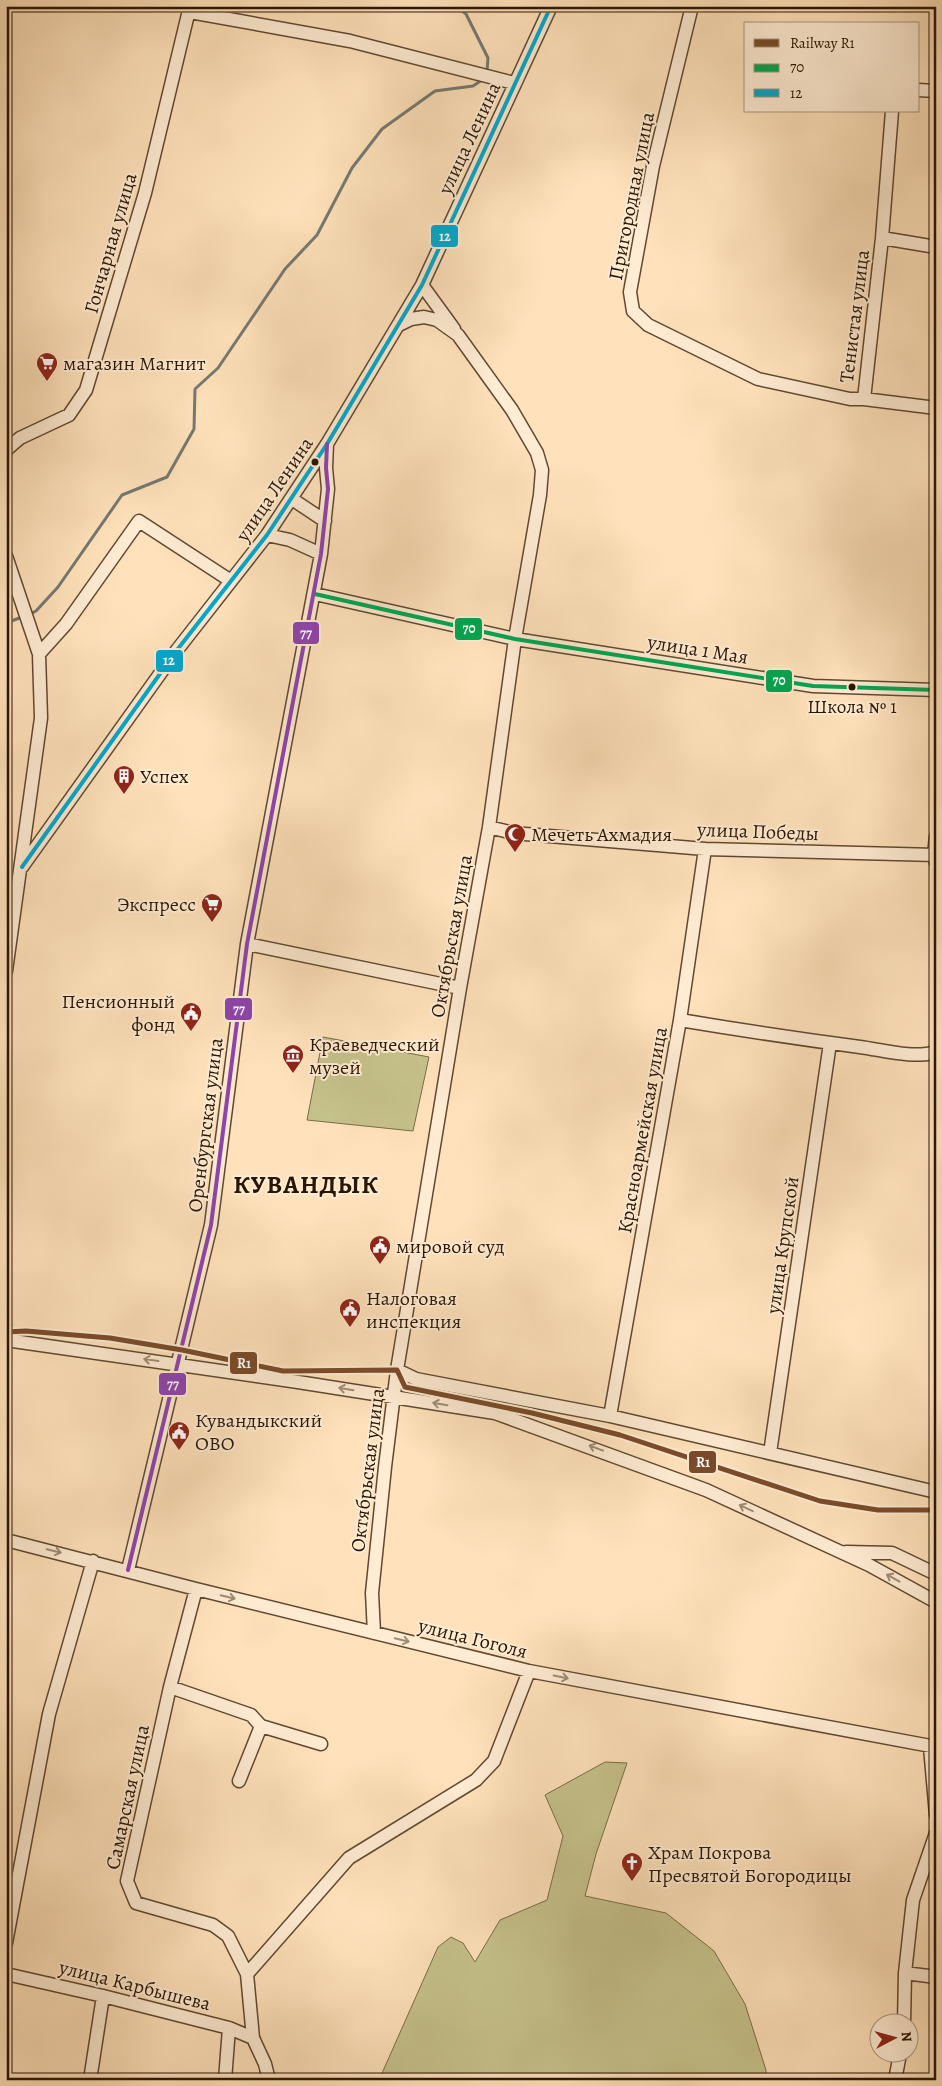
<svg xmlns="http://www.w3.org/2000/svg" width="942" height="2086" viewBox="0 0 942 2086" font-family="Alegreya,serif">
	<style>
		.green { fill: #c6c28c; stroke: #786c48 }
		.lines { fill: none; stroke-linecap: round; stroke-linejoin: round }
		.stream { stroke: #757972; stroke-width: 3 }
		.street-casing { stroke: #604831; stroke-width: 15 }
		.street { stroke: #ffecd3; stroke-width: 12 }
		.bus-1-casing { stroke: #ffecd3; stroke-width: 8 }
		.bus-2-casing { stroke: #ffecd3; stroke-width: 8 }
		.bus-3-casing { stroke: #ffecd3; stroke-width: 8 }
		.bus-1 { stroke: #00a651; stroke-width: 4 }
		.bus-2 { stroke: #00a9ce; stroke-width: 4 }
		.bus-3 { stroke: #8e44ad; stroke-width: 4 }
		.rail-1-casing { stroke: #ffecd3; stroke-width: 9 }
		.rail-1 { stroke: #7a4b2a; stroke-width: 5 }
		.oneway { stroke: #a08b75 }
		.bus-dot { fill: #2b1503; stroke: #ffecd3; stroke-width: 2 }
		.labels { text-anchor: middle; stroke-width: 4; stroke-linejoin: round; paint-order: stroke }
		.bus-label { font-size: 19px; fill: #2b1503; stroke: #ffecd3 }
		.street-label { font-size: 20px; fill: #2b1503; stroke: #ffecd3 }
		.poi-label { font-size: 20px; fill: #2b1503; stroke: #ffecd3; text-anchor: start }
		.district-label { font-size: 25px; font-weight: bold; letter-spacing: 1px; fill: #2b1503; stroke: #ffecd3 }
		.line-badge { stroke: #ffecd3; stroke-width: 2 }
		.badge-label { font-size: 14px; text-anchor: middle; font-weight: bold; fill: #fff }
	</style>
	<rect width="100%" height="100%" fill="#ffe2bb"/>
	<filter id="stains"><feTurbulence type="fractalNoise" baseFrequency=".004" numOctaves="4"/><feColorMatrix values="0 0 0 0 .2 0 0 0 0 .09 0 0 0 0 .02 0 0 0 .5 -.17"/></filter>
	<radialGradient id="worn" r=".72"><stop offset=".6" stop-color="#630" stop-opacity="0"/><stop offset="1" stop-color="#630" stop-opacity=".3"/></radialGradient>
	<!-- green -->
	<path class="green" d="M323 1037 429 1057 413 1131 307 1120Z
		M605 1762 627 1763 596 1854 585 1896 666 1913 714 1951 745 2004 766 2070V2080H379L438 1947 451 1937 463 1943 475 1962 500 1920 547 1900 563 1836 545 1795Z"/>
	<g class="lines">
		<!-- stream -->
		<path class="stream" d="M456 6 466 14 488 58 487 71
			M30 614 36 611 58 587 122 495 167 477 194 429 195 389 218 368 285 269 317 235 352 168 382 129 435 91 473 86 482 80
			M6 623 22 617"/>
		<!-- street casing -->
		<g class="street-casing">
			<path id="street" d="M692 6 653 166 630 292 633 311 648 325 758 379 850 399H864L882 238 892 111
				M190 12 350 41 514 83
				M918 90 936 91
				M882 238 936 247
				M422 285 454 329
				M864 399 936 408
				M6 450 20 438 69 415 86 390 145 193 190 6
				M292 499 325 521
				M267 535 290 540 321 554
				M6 556 39 654 41 718 6 971
				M315 594 515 639 813 686 936 690
				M39 654 66 624 139 521 231 581
				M489 827 513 833 705 849 936 855
				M936 863 934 855 936 836
				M22 867 177 650 267 535 327 444 422 285 551 6
				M247 944 460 988
				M680 1020C740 1030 800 1039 860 1047 883 1050 913 1059 936 1052
				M6 1340 298 1382 495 1413 706 1490 869 1565 936 1602
				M397 1370 416 1379 610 1416 936 1492
				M610 1416 680 1020 705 849
				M770 1453 830 1043
				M6 1540 196 1589 529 1671 936 1747
				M846 1552 892 1553 936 1574
				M128 1570 211 1225 247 944 321 554 328 489 326 468 327 444
				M196 1589 170 1687 127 1881 136 1903 213 1925 228 1936 247 1974
				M374 1633 372 1593 385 1467 397 1370 460 988 489 827 515 639 540 495 542 470 537 453 512 410 458 335 437 320 424 317 411 319 399 325
				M170 1687 251 1715 261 1726 239 1781
				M261 1726 321 1744
				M930 1747 936 1815
				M6 1943 49 1714 93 1561
				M905 1973 936 1977
				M6 1974 103 1996 229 2028 253 2038
				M904 2024 905 1973 913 1900 936 1833
				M90 2080 103 1996
				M225 2080 229 2028
				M269 2080 265 2064 253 2038 247 1974 349 1858 476 1780 494 1761 529 1671
				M895 2080 900 2054"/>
		</g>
		<!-- street -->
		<use href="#street" class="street"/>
		<!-- bus-1 casing -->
		<g class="bus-1-casing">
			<path id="bus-1" d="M315 594 515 639 813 686 936 690"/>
		</g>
		<!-- bus-2 casing -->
		<g class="bus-2-casing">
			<path id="bus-2" d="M22 867 177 650 267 535 327 444 422 285 551 6"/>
		</g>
		<!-- bus-3 casing -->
		<g class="bus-3-casing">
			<path id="bus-3" d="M128 1570 211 1225 247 944 321 554 328 489 326 468 327 444"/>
		</g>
		<!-- bus-1 -->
		<use href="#bus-1" class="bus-1"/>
		<!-- bus-2 -->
		<use href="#bus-2" class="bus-2"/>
		<!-- bus-3 -->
		<use href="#bus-3" class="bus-3"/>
		<!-- rail-1 casing -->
		<g class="rail-1-casing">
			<path id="rail-1" d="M6 1332 26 1331 110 1338 182 1350 283 1371 397 1370 405 1387 532 1413 620 1435 820 1501 878 1510H936"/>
		</g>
		<!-- rail-1 -->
		<use href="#rail-1" class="rail-1"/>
	</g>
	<!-- one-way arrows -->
	<defs><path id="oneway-shaft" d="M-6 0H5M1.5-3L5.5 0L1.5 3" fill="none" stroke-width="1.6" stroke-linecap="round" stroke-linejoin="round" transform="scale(1.25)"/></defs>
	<g class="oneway">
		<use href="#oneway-shaft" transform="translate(151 1360) rotate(-172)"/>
		<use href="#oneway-shaft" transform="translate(346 1389) rotate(-171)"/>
		<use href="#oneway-shaft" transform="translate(440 1404) rotate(-171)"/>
		<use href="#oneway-shaft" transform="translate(596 1448) rotate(-159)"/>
		<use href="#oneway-shaft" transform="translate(746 1508) rotate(-155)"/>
		<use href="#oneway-shaft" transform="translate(54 1551) rotate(14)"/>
		<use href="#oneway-shaft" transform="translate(893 1578) rotate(-151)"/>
		<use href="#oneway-shaft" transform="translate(228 1597) rotate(14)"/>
		<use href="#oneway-shaft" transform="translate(402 1640) rotate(14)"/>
		<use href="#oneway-shaft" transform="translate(561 1677) rotate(11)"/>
	</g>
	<!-- icons -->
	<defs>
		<g id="supermarket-pin" transform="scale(1.125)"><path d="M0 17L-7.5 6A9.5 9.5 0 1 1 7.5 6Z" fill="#8f2418" stroke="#ffecd3"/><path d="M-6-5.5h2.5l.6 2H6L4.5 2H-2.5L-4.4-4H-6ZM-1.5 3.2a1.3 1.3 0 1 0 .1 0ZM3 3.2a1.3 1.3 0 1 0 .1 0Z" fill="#fff"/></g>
		<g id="building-pin" transform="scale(1.125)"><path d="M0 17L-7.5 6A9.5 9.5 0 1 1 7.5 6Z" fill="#8f2418" stroke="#ffecd3"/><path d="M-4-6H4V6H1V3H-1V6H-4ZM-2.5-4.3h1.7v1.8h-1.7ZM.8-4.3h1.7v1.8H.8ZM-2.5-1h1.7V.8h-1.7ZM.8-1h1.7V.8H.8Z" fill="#fff"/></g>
		<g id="mosque-pin" transform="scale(1.125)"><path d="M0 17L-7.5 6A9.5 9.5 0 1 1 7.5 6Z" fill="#8f2418" stroke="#ffecd3"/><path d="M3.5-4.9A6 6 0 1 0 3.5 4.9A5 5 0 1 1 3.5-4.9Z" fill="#fff"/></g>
		<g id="civic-pin" transform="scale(1.125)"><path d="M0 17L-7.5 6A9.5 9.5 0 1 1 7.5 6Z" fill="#8f2418" stroke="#ffecd3"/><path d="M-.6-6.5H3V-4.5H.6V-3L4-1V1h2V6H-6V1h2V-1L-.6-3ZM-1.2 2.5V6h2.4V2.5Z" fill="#fff"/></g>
		<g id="museum-pin" transform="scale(1.125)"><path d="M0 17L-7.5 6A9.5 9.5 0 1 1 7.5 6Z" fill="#8f2418" stroke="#ffecd3"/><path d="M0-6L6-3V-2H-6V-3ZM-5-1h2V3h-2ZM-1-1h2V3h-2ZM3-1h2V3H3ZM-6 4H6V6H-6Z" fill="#fff"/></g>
		<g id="church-pin" transform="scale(1.125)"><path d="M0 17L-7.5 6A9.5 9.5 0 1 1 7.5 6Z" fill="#8f2418" stroke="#ffecd3"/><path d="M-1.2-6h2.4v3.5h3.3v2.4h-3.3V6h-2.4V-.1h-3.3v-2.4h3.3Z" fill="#fff"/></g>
	</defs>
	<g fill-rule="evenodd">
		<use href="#supermarket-pin" x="47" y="363"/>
		<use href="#building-pin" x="124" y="776"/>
		<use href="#mosque-pin" x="515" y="834"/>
		<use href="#supermarket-pin" x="212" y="904"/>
		<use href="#civic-pin" x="191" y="1013"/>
		<use href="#museum-pin" x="293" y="1055"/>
		<use href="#civic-pin" x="380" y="1246"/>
		<use href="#civic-pin" x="350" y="1309"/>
		<use href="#civic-pin" x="179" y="1432"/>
		<use href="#church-pin" x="632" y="1863"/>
	</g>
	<!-- markers -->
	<g class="bus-dot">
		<circle cx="315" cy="462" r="4.5"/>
		<circle cx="852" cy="687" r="4.5"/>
	</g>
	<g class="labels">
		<!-- bus labels -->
		<g class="bus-label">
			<text x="852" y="713">Школа № 1</text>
		</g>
		<!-- street labels -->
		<g class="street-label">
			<text transform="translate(469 138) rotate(-65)" y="7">улица Ленина</text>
			<text transform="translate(631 196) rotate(-79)" y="7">Пригородная улица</text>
			<text transform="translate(110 243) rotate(-74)" y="7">Гончарная улица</text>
			<text transform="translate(854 316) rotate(-83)" y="7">Тенистая улица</text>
			<text transform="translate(274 489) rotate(-56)" y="7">улица Ленина</text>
			<text transform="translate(698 649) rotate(9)" y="7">улица 1 Мая</text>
			<text transform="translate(758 831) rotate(2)" y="7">улица Победы</text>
			<text transform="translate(451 936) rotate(-80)" y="7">Октябрьская улица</text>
			<text transform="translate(205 1125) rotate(-83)" y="7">Оренбургская улица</text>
			<text transform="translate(642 1130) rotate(-80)" y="7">Красноармейская улица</text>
			<text transform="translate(782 1245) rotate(-82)" y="7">улица Крупской</text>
			<text transform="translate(367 1470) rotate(-83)" y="7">Октябрьская улица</text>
			<text transform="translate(473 1638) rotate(14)" y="7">улица Гоголя</text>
			<text transform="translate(127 1797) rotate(-78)" y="7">Самарская улица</text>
			<text transform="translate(135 1985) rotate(14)" y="7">улица Карбышева</text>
		</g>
		<!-- poi labels -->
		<g class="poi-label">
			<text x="63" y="370">магазин Магнит</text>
			<text x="140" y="783">Успех</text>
			<text x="531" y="841">Мечеть Ахмадия</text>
			<text x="196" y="911" text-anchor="end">Экспресс</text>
			<text x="175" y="1008" text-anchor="end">Пенсионный<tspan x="175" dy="23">фонд</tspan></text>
			<text x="309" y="1051">Краеведческий<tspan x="309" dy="23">музей</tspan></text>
			<text x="396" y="1253">мировой суд</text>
			<text x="366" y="1305">Налоговая<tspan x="366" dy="23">инспекция</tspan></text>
			<text x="195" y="1427">Кувандыкский<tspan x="195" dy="23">ОВО</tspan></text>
			<text x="648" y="1859">Храм Покрова<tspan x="648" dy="23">Пресвятой Богородицы</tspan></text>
		</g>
		<!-- district labels -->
		<g class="district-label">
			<text x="306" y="1193">КУВАНДЫК</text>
		</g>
	</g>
	<g class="line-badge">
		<rect x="430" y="224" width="29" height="24" rx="5" fill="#00a9ce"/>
		<rect x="454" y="617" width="29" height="24" rx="5" fill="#00a651"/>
		<rect x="292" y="621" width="28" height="24" rx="5" fill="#8e44ad"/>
		<rect x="155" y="649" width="29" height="24" rx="5" fill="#00a9ce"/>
		<rect x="765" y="669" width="28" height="24" rx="5" fill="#00a651"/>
		<rect x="224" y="997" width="29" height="24" rx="5" fill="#8e44ad"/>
		<rect x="229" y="1351" width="29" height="24" rx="5" fill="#7a4b2a"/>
		<rect x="158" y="1372" width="29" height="24" rx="5" fill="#8e44ad"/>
		<rect x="688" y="1450" width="29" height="24" rx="5" fill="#7a4b2a"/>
	</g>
	<g class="badge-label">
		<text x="445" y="241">12</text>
		<text x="469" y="633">70</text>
		<text x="306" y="638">77</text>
		<text x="169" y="665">12</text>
		<text x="779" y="685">70</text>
		<text x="239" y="1014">77</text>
		<text x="244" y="1368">R1</text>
		<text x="173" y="1389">77</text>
		<text x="703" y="1467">R1</text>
	</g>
	<!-- margin -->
	<rect width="942" height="2086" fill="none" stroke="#ffe2bb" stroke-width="25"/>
	<rect x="8" y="8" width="927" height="2071" fill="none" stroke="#2b1503" stroke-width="2.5"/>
	<rect x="12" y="12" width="917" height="2061" fill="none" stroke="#2b1503"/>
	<!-- legend -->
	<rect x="744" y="22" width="175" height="90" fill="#ffecd3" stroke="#aa9680"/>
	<rect x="754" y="39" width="25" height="8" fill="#7a4b2a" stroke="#aa9680"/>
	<text x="790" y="48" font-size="15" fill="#2b1503">Railway R1</text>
	<rect x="754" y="64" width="25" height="8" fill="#00a651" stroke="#aa9680"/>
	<text x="790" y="72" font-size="15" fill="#2b1503">70</text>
	<rect x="754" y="89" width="25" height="8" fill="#00a9ce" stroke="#aa9680"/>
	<text x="790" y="98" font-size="15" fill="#2b1503">12</text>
	<!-- north arrow -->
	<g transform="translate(894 2038) rotate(84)"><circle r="24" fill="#ffecd3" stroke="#aa9680"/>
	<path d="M0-4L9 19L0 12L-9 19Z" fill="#8f2418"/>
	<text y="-8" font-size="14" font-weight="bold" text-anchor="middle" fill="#2b1503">N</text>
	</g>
	<rect width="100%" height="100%" filter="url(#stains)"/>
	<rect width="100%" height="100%" fill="url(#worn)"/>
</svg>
